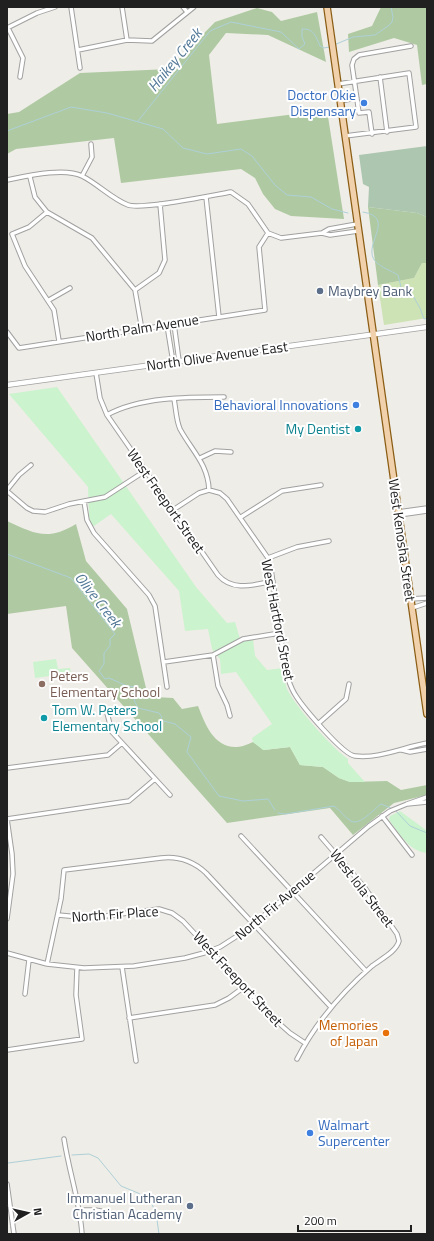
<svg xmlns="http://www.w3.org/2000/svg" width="434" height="1241" viewBox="0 0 434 1241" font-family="'Titillium Web',sans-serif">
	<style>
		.grass { fill: #cde3b5 }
		.forest { fill: #afcaa2 }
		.cemetery { fill: #acc6af }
		.park { fill: #cbf3cd }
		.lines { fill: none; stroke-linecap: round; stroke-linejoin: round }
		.stream { stroke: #aed0d7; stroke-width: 1 }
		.minor-casing { stroke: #a1a1a1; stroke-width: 5.5 }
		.tertiary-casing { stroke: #a1a1a1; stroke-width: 6 }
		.primary-casing { stroke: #8a5d13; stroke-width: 8 }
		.minor { stroke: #fff; stroke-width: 3.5 }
		.tertiary { stroke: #fff; stroke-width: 4.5 }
		.primary { stroke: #f1d0ac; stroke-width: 5.5 }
		.shop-dot { fill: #3f7fe0; stroke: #fff; stroke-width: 1.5 }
		.service-dot { fill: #5c6f8a; stroke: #fff; stroke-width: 1.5 }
		.culture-dot { fill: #0f9aa8; stroke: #fff; stroke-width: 1.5 }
		.education-dot { fill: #8d6e63; stroke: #fff; stroke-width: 1.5 }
		.food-dot { fill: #e8710a; stroke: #fff; stroke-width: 1.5 }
		.labels { text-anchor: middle; stroke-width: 4; stroke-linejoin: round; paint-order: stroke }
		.shop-label { font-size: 14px; fill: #366cbe; stroke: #fff; text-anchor: end }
		.service-label { font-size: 14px; fill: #4e5e75; stroke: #fff; text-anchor: start }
		.street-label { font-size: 14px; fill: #202020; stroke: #fff }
		.culture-label { font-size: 14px; fill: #0d838f; stroke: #fff; text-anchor: end }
		.education-label { font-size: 14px; fill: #785e54; stroke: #fff; text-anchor: start }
		.food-label { font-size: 14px; fill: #c56008; stroke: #fff; text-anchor: end }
		.water-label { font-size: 15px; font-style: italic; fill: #517796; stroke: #fff }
	</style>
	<rect width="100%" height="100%" fill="#efede8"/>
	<!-- grass -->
	<path class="grass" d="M422 263H427V318L384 325 378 285 414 278Z"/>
	<!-- forest -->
	<path class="forest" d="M381 7H427V84L422 85 417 45 394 38 349 52 348 34 372 26Z
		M257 8 272 12 281 21 317 12 326 62 268 35 226 33 209 55 217 124 327 110 344 219 291 216 275 209 263 194 255 178 241 169 121 183 114 138 16 149 7 154V114L19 112 80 73 169 69 215 22Z
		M368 207 417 213 427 217V263H422L414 278 378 285Z
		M7 521C35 534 48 541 76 524L86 561 127 609 146 688 155 697 173 698 182 709 198 706C205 724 214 748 237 747 242 747 248 744 253 742L264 750 290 747 300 765 323 767 339 778 350 782 387 781 401 790 427 785V795L394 803 353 835 330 808 227 823 72 648 66 606 7 614Z"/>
	<!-- cemetery -->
	<path class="cemetery" d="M427 146V217L417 213 368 207 369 187 363 184 359 155Z"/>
	<!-- park -->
	<path class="park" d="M57 387 196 587 227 623 235 622 241 642 253 639 255 656 267 670 283 668C284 674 285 683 287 689 295 706 332 748 348 759V763L365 782H350L339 778 323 767 300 765 290 747 263 750 253 742 252 738 272 724 236 672 221 674 220 659 212 649 208 629 185 631 179 591 111 514 94 526 92 525 89 517 88 487 9 394Z
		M56 659 58 669 70 668 71 673 35 678 33 662Z
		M400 811 426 830V853C408 850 399 833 389 820L390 816Z"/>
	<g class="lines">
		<!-- stream -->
		<path class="stream" d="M334 45 353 37 375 35 388 26 392 22 393 17 391 7
			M138 121 210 31 231 22 281 32 299 49 305 44 302 37V29C314 28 316 37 320 46L324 48 329 47
			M7 131 71 107 107 113 163 129 183 148 207 154 241 149 252 156 275 185 287 195 311 197 332 209 348 213
			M363 212C398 218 360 246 376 262 381 267 391 271 398 275L401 287 397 290 398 293 412 294 420 308 424 319 427 318
			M7 554 71 578 115 634 110 639V646L104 653V664L99 671 105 679 109 678 127 686 136 687 138 695 134 700 138 708 159 713 162 717 160 720 175 724 191 737 187 752 219 796 243 801 268 799 275 810
			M396 811 410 826 427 833
			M278 813 285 814 334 806C340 810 344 817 351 821 360 826 374 809 381 804L393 809
			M72 1155 89 1154 98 1158 121 1186 138 1193 150 1200 156 1213 159 1234
			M8 1163 61 1156"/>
		<!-- minor casing -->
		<g class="minor-casing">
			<path id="minor" d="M71 7 80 68
				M122 7 127 40
				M183 7 187 12
				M7 28 37 13 55 7
				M8 28 23 58 20 77
				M78 50 127 40 152 41 194 7
				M380 77 387 132
				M338 84 409 73 416 127 345 136
				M340 101 357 98
				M372 134 369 112 359 113 352 65 354 59 359 55 411 46
				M82 176 92 157 91 144
				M30 177 35 197 47 212 92 238 135 290 142 330
				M7 180C27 176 64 167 82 176 98 184 112 199 128 205 142 210 213 195 231 192L248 204 268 233 281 238 322 233 330 235 358 231
				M206 197 219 317
				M47 212 29 227 12 234 25 266 54 310 59 341
				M322 233 329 229 357 224
				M135 290 159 273 165 260 160 204
				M49 300 70 288
				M174 324 179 361
				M167 325 173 362
				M7 332 19 348 265 310 259 247 268 233
				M96 373 100 398 107 415 218 575C233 592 253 585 273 581
				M174 399C176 409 176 420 180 429 192 451 208 464 209 490L220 493 227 499 268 558 271 569 286 673C289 681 291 689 296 696 303 707 343 755 355 756 379 759 404 747 427 743
				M107 415C139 397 188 397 224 397
				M200 458 215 451 231 452
				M7 490 19 475 31 465
				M7 491 27 508 33 511 45 512 69 504 105 497 145 471
				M84 501 87 520 94 533 149 595 155 606 167 687
				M173 510 199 493 209 490
				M398 512 427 508
				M399 515 427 511
				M241 517 282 491 321 485
				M268 558 297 547 329 541
				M410 599 427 598
				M412 608 427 603
				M213 655 218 686 227 705 230 716
				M164 662 213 655 243 639 280 633
				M107 713 112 732 170 795
				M319 723 346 699 349 684
				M402 750 410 752 427 749
				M7 768 108 755 122 743
				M427 797 407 804 427 802
				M382 816 412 855
				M241 836 366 971
				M58 915 90 918 159 909 172 913 183 921 273 1018 290 1033 305 1043
				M7 919 13 874 12 854 7 819 129 801 155 779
				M7 953 47 964 84 968 134 966 185 958 204 953 220 947 248 929 369 826 390 811 407 804
				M47 964 61 899 64 870 161 858C178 856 193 861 206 873L330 1006
				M122 967 136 1061
				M25 994 29 960
				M129 1018 215 1005 229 998 244 987
				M7 1050 82 1039 76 995 77 968
				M297 1059C316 1022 341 993 372 966 381 959 396 952 399 941L397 934 365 888 321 837
				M64 1139C69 1172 80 1202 82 1234
				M7 1184 14 1234
				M81 1210H95L118 1214"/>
		</g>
		<!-- tertiary casing -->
		<g class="tertiary-casing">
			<path id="tertiary" d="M7 385 427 327"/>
		</g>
		<!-- primary casing -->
		<g class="primary-casing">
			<path id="primary" d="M327 7 427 714"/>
		</g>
		<!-- minor -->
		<use href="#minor" class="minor"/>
		<!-- tertiary -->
		<use href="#tertiary" class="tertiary"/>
		<!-- primary -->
		<use href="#primary" class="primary"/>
	</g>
	<!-- markers -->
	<g class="shop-dot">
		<circle cx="364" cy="103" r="4"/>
		<circle cx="356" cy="405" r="4"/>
		<circle cx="310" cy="1133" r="4"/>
	</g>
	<g class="service-dot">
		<circle cx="320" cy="291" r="4"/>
		<circle cx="190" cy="1206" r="4"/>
	</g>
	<g class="culture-dot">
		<circle cx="358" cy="429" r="4"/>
		<circle cx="44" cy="718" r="4"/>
	</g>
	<circle class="education-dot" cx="42" cy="684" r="4"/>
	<circle class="food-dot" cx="386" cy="1033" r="4"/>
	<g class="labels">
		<!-- shop labels -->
		<g class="shop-label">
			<text x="356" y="100">Doctor Okie<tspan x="356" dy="16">Dispensary</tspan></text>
			<text x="348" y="410">Behavioral Innovations</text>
			<text x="318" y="1130" text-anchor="start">Walmart<tspan x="318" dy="16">Supercenter</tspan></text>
		</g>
		<!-- service labels -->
		<g class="service-label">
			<text x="328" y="296">Maybrey Bank</text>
			<text x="182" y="1203" text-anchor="end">Immanuel Lutheran<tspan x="182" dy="16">Christian Academy</tspan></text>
		</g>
		<!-- street labels -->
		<g class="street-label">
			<text transform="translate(142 328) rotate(-9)" y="5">North Palm Avenue</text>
			<text transform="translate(217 356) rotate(-8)" y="5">North Olive Avenue East</text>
			<text transform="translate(166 501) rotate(55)" y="5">West Freeport Street</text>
			<text transform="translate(402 540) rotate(82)" y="5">West Kenosha Street</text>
			<text transform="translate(278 620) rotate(79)" y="5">West Hartford Street</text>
			<text transform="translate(362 888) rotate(52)" y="5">West Iola Street</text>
			<text transform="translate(275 905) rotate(-40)" y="5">North Fir Avenue</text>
			<text transform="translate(115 914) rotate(-4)" y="5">North Fir Place</text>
			<text transform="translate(238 979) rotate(47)" y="5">West Freeport Street</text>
		</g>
		<!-- culture labels -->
		<g class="culture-label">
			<text x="350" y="434">My Dentist</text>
			<text x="52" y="715" text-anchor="start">Tom W. Peters<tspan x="52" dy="16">Elementary School</tspan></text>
		</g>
		<!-- education labels -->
		<g class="education-label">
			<text x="50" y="681">Peters<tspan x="50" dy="16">Elementary School</tspan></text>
		</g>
		<!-- food labels -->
		<g class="food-label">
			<text x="378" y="1030">Memories<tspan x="378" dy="16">of Japan</tspan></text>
		</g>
		<!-- water labels -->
		<g class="water-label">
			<text transform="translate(175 60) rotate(-51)" y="5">Haikey Creek</text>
			<text transform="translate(98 600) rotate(52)" y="5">Olive Creek</text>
		</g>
	</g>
	<!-- border -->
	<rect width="434" height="1241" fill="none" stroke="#202020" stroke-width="16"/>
	<!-- north arrow -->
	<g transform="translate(28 1213) rotate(82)" stroke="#ffffff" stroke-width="3" paint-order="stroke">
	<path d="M0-3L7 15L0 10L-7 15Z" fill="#202020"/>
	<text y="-6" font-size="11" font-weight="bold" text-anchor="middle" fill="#202020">N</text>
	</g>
	<!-- scale -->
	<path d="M298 1225v6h113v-6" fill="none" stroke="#202020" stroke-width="2"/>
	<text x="304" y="1225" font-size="12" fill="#202020" stroke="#ffffff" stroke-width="3" paint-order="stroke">200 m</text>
</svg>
